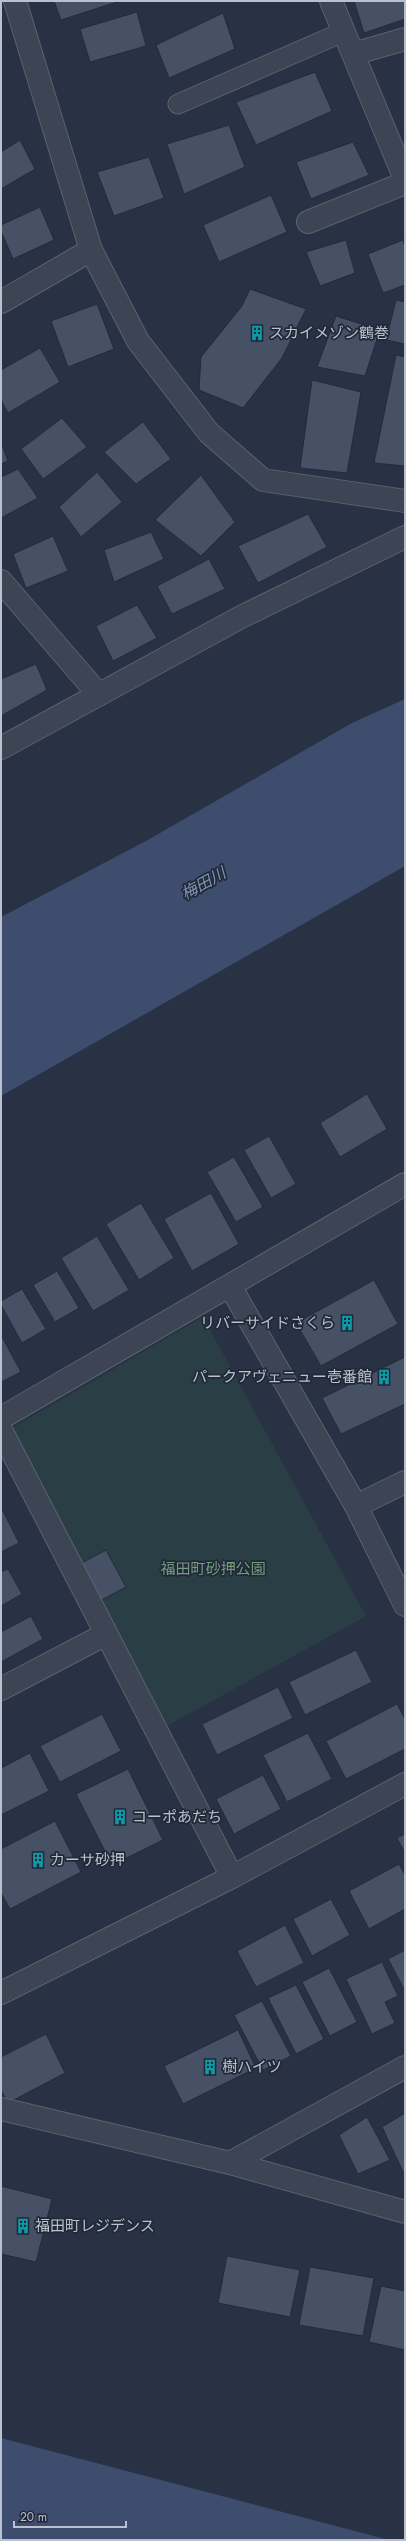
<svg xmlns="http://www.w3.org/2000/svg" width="406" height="2541" viewBox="0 0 406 2541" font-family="Jost,'Noto Sans JP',sans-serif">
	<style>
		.green { fill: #2a3f45 }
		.water { fill: #3e4d6d }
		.building { fill: #475166; stroke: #232b3b }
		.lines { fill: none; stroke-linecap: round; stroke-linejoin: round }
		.lane-casing { stroke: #5b6271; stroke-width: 21 }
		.street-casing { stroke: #5b6271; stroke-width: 24 }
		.lane { stroke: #3d4453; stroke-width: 19 }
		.street { stroke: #3d4453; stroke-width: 22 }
		.labels { text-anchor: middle; stroke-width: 3.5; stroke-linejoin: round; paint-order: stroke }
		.poi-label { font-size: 15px; fill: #bac0cd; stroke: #212939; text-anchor: start }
		.park-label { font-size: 15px; fill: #729d7f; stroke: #212939 }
		.water-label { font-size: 16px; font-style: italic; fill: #8293b3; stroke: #212939 }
	</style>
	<rect width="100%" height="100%" fill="#283244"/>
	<!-- green -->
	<path class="green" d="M203 1317 366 1616 167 1726 12 1428Z"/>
	<!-- water -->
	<path class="water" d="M405 699V866L1 1096V917L146 841 352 723Z
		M1 2438 389 2540H1Z"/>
	<!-- building -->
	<path class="building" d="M54 1H120L61 20Z
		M354 1H405V19L364 33Z
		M137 12 146 46 90 62 80 29Z
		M223 13 235 49 169 78 156 45Z
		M315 72 332 111 256 145 236 102Z
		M229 125 245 167 184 194 167 144Z
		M20 140 35 169 1 189V152Z
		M353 142 369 175 311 199 296 162Z
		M149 157 164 198 114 216 97 172Z
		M271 195 287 232 219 262 203 225Z
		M40 207 54 240 13 259 1 231V225Z
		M346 240 355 273 320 286 306 252Z
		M403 240 405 247V285L383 293 368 254Z
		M250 289 306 309 282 358 243 408 199 390 201 357 242 306Z
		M396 300 405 302V344L386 340Z
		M97 304 114 349 68 367 51 321Z
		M336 316 380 330 365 376 317 367Z
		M40 348 60 382 8 413 1 400V370Z
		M396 355 405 357V466L374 463Z
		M312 380 361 392 347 473 300 468Z
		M62 418 87 447 43 479 21 449Z
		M143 422 171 459 136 484 104 452Z
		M1 442 8 461 1 464Z
		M18 469 38 498 1 518V477Z
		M97 472 122 502 81 537 59 507Z
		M201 475 235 522 201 556 155 520Z
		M308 514 327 547 258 583 238 546Z
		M151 532 164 559 114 582 104 550Z
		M53 536 68 571 26 588 13 554Z
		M209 559 225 589 172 614 157 586Z
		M137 605 157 638 113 661 96 626Z
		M36 664 47 690 1 716V679Z
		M367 1094 387 1129 340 1157 320 1123Z
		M269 1136 296 1184 271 1198 244 1150Z
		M234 1157 263 1207 236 1222 207 1172Z
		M211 1193 239 1244 192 1271 164 1219Z
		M141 1203 174 1258 139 1280 106 1224Z
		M97 1236 129 1290 93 1311 61 1258Z
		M57 1271 79 1308 55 1322 33 1285Z
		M374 1280 398 1324 321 1366 296 1323Z
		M22 1289 46 1329 22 1343 1 1305V1301Z
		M1 1335 21 1372 1 1382Z
		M405 1357V1404L341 1434 322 1398Z
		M1 1507 19 1543 1 1552Z
		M106 1550 126 1587 98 1602 78 1565Z
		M8 1569 22 1594 1 1606V1572Z
		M31 1616 43 1639 1 1662V1632Z
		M356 1650 372 1682 305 1715 289 1682Z
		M278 1687 293 1718 217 1755 202 1724Z
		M397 1704 405 1719V1749L346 1779 326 1741Z
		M102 1714 121 1751 60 1782 40 1746Z
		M308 1733 332 1779 287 1802 263 1755Z
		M30 1753 49 1791 1 1815V1768Z
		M128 1769 163 1840 112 1865 76 1794Z
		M263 1775 281 1809 234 1834 216 1799Z
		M55 1821 81 1872 10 1909 1 1893V1849Z
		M405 1834V1853L397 1838Z
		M399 1864 405 1875V1909L369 1929 349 1891Z
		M331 1899 350 1935 312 1956 293 1919Z
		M285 1925 304 1963 256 1987 237 1951Z
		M405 1950V1988L404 1989 388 1959Z
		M382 1962 398 1996 385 2002 395 2023 372 2034 346 1979Z
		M329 1968 357 2022 330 2036 302 1982Z
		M296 1985 324 2039 296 2054 268 1998Z
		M262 2001 291 2056 263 2070 234 2015Z
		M238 2030 256 2068 183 2104 164 2066Z
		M46 2034 65 2073 8 2103 1 2090V2057Z
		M405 2113V2176L382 2127Z
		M367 2117 390 2160 358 2174 339 2135Z
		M1 2186 52 2199 36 2262 1 2254Z
		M227 2256 300 2270 290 2317 218 2303Z
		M310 2267 374 2278 363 2336 299 2325Z
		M381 2286 405 2291V2350L369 2342Z"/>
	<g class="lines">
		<!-- lane casing -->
		<g class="lane-casing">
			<path id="lane" d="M178 104 343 32"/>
		</g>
		<!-- street casing -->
		<g class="street-casing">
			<path id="street" d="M15 1 91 250 138 341 209 433 263 480 405 501
				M331 1 405 179
				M353 54 405 39
				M308 222 405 183
				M1 302 91 250
				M1 581 99 695
				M1 748 241 617 405 537
				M230 1286 356 1506 405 1605
				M1 1418 405 1184
				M1 1430 232 1877
				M356 1506 405 1482
				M1 1689 106 1634
				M1 1993 232 1877 405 1784
				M1 2109 230 2163 405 2212
				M230 2163 405 2067"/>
		</g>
		<!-- lane -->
		<use href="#lane" class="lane"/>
		<!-- street -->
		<use href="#street" class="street"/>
	</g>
	<!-- icons -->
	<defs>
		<g id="building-bare" transform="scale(1.2)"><path d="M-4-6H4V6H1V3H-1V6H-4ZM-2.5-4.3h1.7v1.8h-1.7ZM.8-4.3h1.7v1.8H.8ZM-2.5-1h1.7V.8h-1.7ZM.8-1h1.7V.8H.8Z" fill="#0f9aa8" stroke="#212939" stroke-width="2.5" paint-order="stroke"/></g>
	</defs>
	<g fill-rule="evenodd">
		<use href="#building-bare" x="257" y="333"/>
		<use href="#building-bare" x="347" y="1323"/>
		<use href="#building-bare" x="384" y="1377"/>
		<use href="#building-bare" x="120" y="1817"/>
		<use href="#building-bare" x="38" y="1860"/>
		<use href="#building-bare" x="210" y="2067"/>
		<use href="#building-bare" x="23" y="2226"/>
	</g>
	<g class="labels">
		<!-- poi labels -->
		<g class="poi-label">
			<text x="269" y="338">スカイメゾン鶴巻</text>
			<text x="335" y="1328" text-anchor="end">リバーサイドさくら</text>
			<text x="372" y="1382" text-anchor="end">パークアヴェニュー壱番館</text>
			<text x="132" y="1822">コーポあだち</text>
			<text x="50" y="1865">カーサ砂押</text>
			<text x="222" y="2072">樹ハイツ</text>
			<text x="35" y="2231">福田町レジデンス</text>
		</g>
		<!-- park labels -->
		<g class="park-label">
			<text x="213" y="1574">福田町砂押公園</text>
		</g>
		<!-- water labels -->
		<g class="water-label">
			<text transform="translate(203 883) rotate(-29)" y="6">梅田川</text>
		</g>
	</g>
	<!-- border -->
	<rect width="406" height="2541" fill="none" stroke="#bac0cd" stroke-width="4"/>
	<!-- scale -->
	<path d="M14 2521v6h112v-6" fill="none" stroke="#bac0cd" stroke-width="2"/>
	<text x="20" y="2521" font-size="12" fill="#bac0cd" stroke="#212939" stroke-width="3" paint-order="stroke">20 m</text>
</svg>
